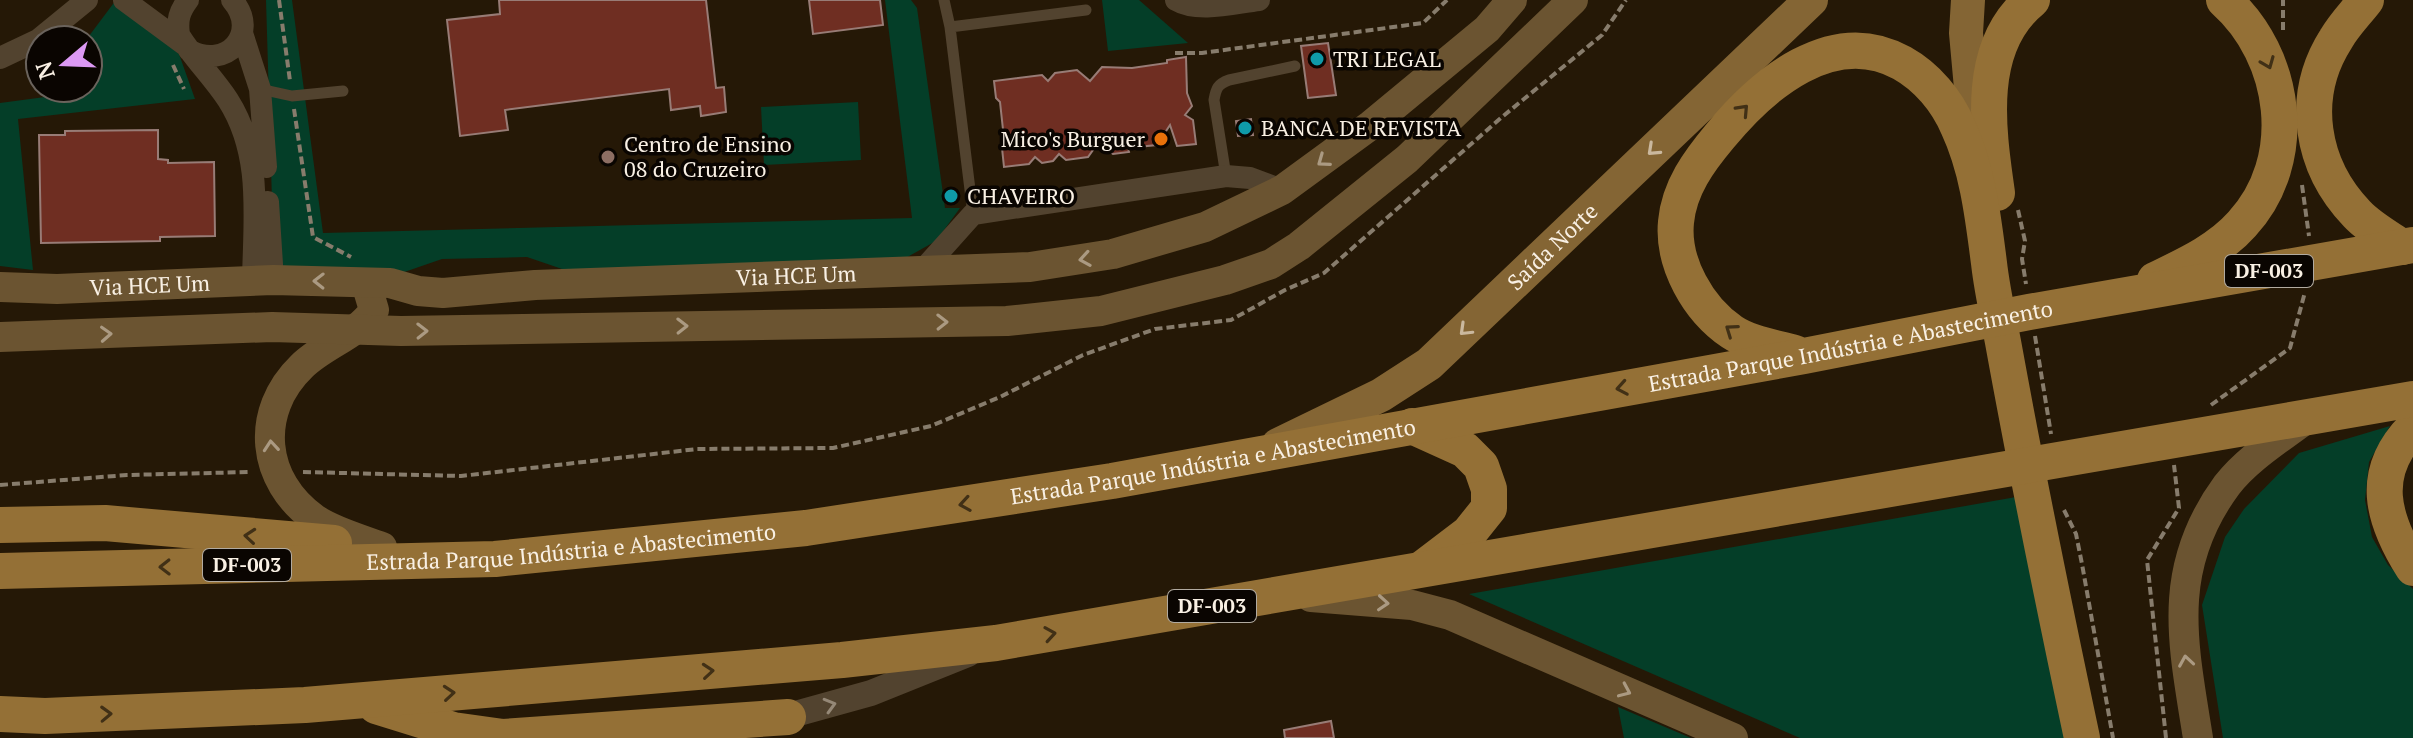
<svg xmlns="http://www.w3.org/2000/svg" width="2413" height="738" viewBox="0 0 2413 738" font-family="'PT Serif',serif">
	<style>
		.green { fill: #043e28 }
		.building { fill: #6f2e22; stroke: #987c76; stroke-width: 2 }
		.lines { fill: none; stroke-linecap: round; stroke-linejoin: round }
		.path { stroke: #877c6c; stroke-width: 4; stroke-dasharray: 8 4; stroke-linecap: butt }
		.service { stroke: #52432f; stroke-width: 11 }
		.minor { stroke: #52432f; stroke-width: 22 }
		.tertiary { stroke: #52432f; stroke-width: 26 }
		.secondary { stroke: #6b5431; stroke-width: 30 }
		.primary { stroke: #846534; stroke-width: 34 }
		.trunk { stroke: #947036; stroke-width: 36 }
		.oneway { stroke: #413016 }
		.oneway2 { stroke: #cab89e }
		.oneway3 { stroke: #ab9a82 }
		.oneway4 { stroke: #958877 }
		.culture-dot { fill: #0f9aa8; stroke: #0a0501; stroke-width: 3 }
		.food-dot { fill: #e8710a; stroke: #0a0501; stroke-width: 3 }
		.education-dot { fill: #8d6e63; stroke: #0a0501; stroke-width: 3 }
		.labels { text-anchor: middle; stroke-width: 7; stroke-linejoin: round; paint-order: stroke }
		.shield { fill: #0a0501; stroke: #b1aaa0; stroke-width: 2 }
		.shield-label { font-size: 20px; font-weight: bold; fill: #f9f0e4 }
		.poi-label { font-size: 22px; fill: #f9f0e4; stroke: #0a0501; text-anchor: start }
		.street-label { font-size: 22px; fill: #f9f0e4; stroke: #0a0501 }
	</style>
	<rect width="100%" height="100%" fill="#251806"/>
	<!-- green -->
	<path class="green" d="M116 0 179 54 195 99 18 119 33 270 0 266V103L45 97 52 88H88L86 40Z
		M266 0H292L323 233 912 218 885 0H911L917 8 945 208H960L936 241 902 260 565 270 527 257 442 259 387 278 274 268Z
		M1102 0H1139L1188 43 1108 51Z
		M858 102 861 160 764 165 761 107Z
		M2390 426 2369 462 2365 500 2372 537 2388 565 2413 589V738H2223L2202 605 2225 537 2244 509 2299 453Z
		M2016 497 2067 738H1800L1469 594Z
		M1618 707 1691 738H1624Z"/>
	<!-- building -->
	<path class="building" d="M499 0H706L716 88 724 87 726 112 701 116 700 106 671 110 669 89 505 110 508 130 460 136 447 20 500 14Z
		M809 0H880L883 25 813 34Z
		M1328 43 1336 95 1308 98 1301 46Z
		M1186 57 1187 93 1192 106 1185 115 1193 120 1196 144 1177 146 1170 125 1157 145 1128 148 1129 152 1113 154 1098 143 1088 157 1066 160 1059 154 1053 161 1042 163 1035 157 1029 164 1004 167 1002 148H1005L1000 102 996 98 994 81 1042 75 1048 81 1055 73 1077 70 1090 81 1102 67 1132 68 1167 63V60Z
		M1251 119 1253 135 1238 136 1236 121Z
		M158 130V159L168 160V163L214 162 215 236 160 237V241L41 243 39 135H65V131Z
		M1331 721 1334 738H1285L1284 730Z"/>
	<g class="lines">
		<!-- path -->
		<path class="path" d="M279 0 290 81
			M2283 30V0
			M1175 53H1202L1423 23 1447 0
			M173 65 184 89
			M294 109 313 237 351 257
			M2302 185 2309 236
			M2018 210 2025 241 2022 259 2026 284
			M2035 336 2051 434
			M2211 405 2290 348 2305 292
			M303 472 461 476 697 449 833 448 931 426 1000 397 1083 355 1155 329 1231 320 1285 290 1324 273 1502 117 1602 35 1626 0
			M0 485 127 475 251 472
			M2064 510 2076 534 2082 564 2113 738
			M2166 738 2147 560 2179 508 2174 465"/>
		<!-- service -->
		<path class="service" d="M944 0 950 27 973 214
			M950 27 1086 10
			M260 89 292 96 343 91
			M1226 176 1214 100C1216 88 1218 84 1229 80L1295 66"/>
		<!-- minor -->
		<path class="minor" d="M124 0 185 45
			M188 0C179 12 177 20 179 35 193 58 213 77 228 100 263 155 254 218 253 281
			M1176 0C1198 13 1234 3 1259 0
			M242 33 260 89 266 167
			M189 50C226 71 261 33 232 0
			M0 58 38 40 87 0
			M268 202 273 280
			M921 272 973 214 1226 176 1250 178 1282 190"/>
		<!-- tertiary -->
		<path class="tertiary" d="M770 721 871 693 968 654"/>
		<!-- secondary -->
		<g class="secondary">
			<path d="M366 283 374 310C358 335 323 345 302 366 254 412 261 481 315 519 334 532 361 539 382 547"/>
			<path id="s1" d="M0 287 57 289 273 280 390 283 418 291 443 293 535 285 1030 267 1113 254 1205 227 1282 190 1371 125 1487 29 1512 0"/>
			<path d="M0 337 272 327 401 331 1007 321 1101 311 1225 280 1271 264 1299 246 1407 159 1573 0"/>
			<path d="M1311 597 1412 605 1450 615 1733 738"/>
			<path d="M2198 738C2183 643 2165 569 2227 485 2248 458 2281 438 2307 418"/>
		</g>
		<!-- primary -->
		<g class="primary">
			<path d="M1968 0 1966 33 1976 143"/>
			<path id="s2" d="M1278 445 1381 395 1429 364 1811 0"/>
		</g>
		<!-- trunk -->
		<g class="trunk">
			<path d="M2366 0C2356 13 2344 25 2336 39 2299 97 2311 166 2357 214 2369 227 2387 237 2402 247"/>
			<path d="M1997 193C1988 130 1975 46 2032 0"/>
			<path d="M2155 280C2186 265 2219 250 2242 224 2301 160 2287 56 2224 0"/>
			<path d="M1795 353C1774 347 1750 344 1732 332 1698 309 1672 263 1676 222 1679 188 1699 161 1720 136 1762 85 1832 24 1902 63 1927 77 1947 101 1958 127 1978 170 1983 217 1989 263 1992 290 1998 316 2003 342 2027 474 2054 606 2082 738"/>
			<path d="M1412 426 1465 450 1481 466 1489 489V508L1469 533 1423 568"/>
			<path d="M2413 428C2369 473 2382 519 2413 568"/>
			<path d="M0 525 105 523 334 543"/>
			<path id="s3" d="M0 571 495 559 806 528 1112 481 1804 356 2029 312 2413 245"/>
			<path d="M376 706 453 730 503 737 788 717"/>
			<path d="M0 714 45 716 305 705 842 660 996 643 2413 399"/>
		</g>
	</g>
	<!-- one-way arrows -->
	<defs><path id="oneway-chevron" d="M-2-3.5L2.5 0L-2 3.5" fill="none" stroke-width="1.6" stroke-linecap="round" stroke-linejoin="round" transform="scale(2)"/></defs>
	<g class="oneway">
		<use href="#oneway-chevron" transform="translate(2268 63) rotate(68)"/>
		<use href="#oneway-chevron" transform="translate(1743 110) rotate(-47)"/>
		<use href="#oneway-chevron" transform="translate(1731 330) rotate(-145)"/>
		<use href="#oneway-chevron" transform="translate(1622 388) rotate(170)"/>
		<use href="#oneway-chevron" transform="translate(965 504) rotate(171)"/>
		<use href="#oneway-chevron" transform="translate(250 536) rotate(-175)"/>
		<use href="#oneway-chevron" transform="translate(165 567) rotate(179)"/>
		<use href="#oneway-chevron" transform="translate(1050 634) rotate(-9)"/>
		<use href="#oneway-chevron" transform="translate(708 671) rotate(-5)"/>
		<use href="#oneway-chevron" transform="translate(449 693) rotate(-5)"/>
		<use href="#oneway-chevron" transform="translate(106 714) rotate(-2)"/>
	</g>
	<g class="oneway2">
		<use href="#oneway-chevron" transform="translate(1653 150) rotate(137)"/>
		<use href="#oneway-chevron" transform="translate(1465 330) rotate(136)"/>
	</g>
	<g class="oneway3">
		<use href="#oneway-chevron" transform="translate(1323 161) rotate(144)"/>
		<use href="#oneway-chevron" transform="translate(1085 259) rotate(171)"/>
		<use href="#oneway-chevron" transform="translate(319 281) rotate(-179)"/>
		<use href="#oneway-chevron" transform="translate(942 322) rotate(-1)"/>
		<use href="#oneway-chevron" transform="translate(682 326) rotate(-1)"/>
		<use href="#oneway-chevron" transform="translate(422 331) rotate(-1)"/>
		<use href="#oneway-chevron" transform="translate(106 334) rotate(-3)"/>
		<use href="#oneway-chevron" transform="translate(271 446) rotate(-95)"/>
		<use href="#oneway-chevron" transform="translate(1383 603) rotate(4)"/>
		<use href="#oneway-chevron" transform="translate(2186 661) rotate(-99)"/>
		<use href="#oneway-chevron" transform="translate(1625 691) rotate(24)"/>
	</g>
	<use class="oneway4" href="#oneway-chevron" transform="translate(830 705) rotate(-16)"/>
	<!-- markers -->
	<g class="culture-dot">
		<circle cx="1317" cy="59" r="8"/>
		<circle cx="1245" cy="128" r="8"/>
		<circle cx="951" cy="196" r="8"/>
	</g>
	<circle class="food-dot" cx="1161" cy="139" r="8"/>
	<circle class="education-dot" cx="608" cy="157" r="8"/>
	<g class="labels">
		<!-- shield labels -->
		<g class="shield">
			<rect x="2225" y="255" width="88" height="32" rx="6"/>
			<rect x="203" y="549" width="88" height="32" rx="6"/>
			<rect x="1168" y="590" width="88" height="32" rx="6"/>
		</g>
		<g class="shield-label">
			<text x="2269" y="278">DF-003</text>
			<text x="247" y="572">DF-003</text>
			<text x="1212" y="613">DF-003</text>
		</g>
		<!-- poi labels -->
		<g class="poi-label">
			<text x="1333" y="67">TRI LEGAL</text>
			<text x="1261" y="136">BANCA DE REVISTA</text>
			<text x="1145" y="147" text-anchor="end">Mico's Burguer</text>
			<text x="624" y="152">Centro de Ensino<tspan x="624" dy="25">08 do Cruzeiro</tspan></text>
			<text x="967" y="204">CHAVEIRO</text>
		</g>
		<!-- street labels -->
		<g class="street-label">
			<text dy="8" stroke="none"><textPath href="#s2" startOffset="342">Saída Norte</textPath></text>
			<text dy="8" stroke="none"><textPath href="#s1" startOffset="798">Via HCE Um</textPath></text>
			<text dy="8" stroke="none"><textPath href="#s1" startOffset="150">Via HCE Um</textPath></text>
			<text dy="8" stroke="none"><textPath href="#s3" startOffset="1868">Estrada Parque Indústria e Abastecimento</textPath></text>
			<text dy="8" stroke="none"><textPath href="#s3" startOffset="1220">Estrada Parque Indústria e Abastecimento</textPath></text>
			<text dy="8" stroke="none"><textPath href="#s3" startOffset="572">Estrada Parque Indústria e Abastecimento</textPath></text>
		</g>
	</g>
	<!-- north arrow -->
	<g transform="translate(64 64) rotate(251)"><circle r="38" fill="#0a0501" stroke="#6a635c" stroke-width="2"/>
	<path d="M0-6L14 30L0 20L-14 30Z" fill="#dc99f4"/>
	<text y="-12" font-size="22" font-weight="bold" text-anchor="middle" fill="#f9f0e4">N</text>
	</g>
</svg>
